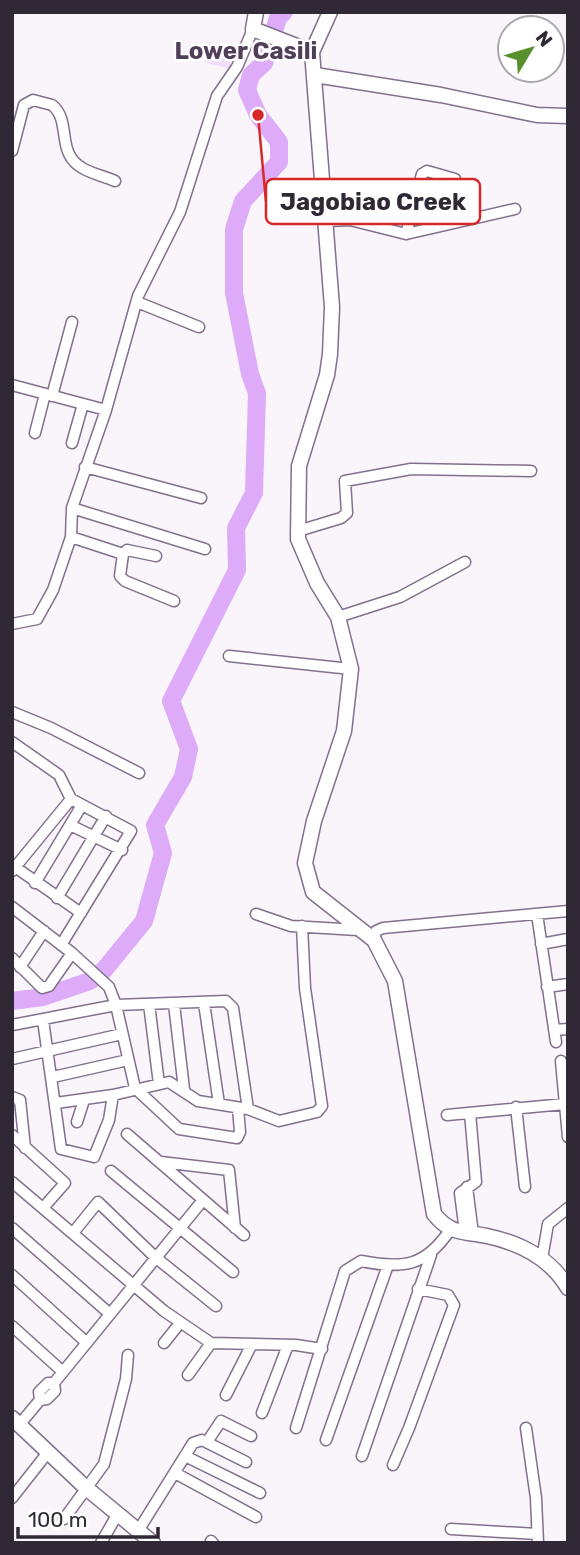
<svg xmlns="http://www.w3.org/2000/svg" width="580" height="1555" viewBox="0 0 580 1555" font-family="Rubik,sans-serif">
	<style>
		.green { fill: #f1defb }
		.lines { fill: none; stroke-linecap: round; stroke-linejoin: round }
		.river { stroke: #ddabf7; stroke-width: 18 }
		.minor-casing { stroke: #82708c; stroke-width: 13 }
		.tertiary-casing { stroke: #82708c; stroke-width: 17 }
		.minor { stroke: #fff; stroke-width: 10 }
		.tertiary { stroke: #fff; stroke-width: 14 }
		.labels { text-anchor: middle; stroke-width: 5; stroke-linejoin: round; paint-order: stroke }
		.neighbourhood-label { font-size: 24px; font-weight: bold; fill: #513f59; stroke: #fff }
		.leader { fill: none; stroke: #d62828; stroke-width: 2.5 }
		.callout-dot { fill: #d62828; stroke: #fff; stroke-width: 2.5 }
		.callout { fill: #fff; stroke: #d62828; stroke-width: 2.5 }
		.callout-label { font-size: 24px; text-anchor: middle; font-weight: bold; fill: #302834 }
	</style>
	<rect width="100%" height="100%" fill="#f9f5fb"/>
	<!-- green -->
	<path class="green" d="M209 42 244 51 239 71 204 62Z"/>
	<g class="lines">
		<!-- river -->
		<path class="river" d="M12 1001 43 997 90 981 104 970 144 921 163 853 155 825 183 777 189 749 171 701 237 570 236 528 254 493 257 393 250 374 234 293V229L243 201 279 162V142L258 115 247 90 251 75 264 63 278 18 284 12"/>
		<!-- minor casing -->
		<g class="minor-casing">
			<path id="minor" d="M12 151 24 105 33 100 52 105C71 120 57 149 78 165 87 173 104 176 115 181
				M326 221 350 220 406 234 515 209
				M406 234 422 174 427 171 455 179
				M137 302 199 327
				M12 385 106 410
				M52 396 72 322
				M35 433 45 394
				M72 443 83 404
				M85 467 201 498
				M72 508 205 549
				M298 531 341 518 347 513 345 481 411 469 531 471
				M71 537 123 554
				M156 556 127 550 123 554 120 576 125 581 174 601
				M338 617 400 597 465 562
				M12 624 37 619 53 590 71 537 72 508 106 410 138 296 180 212 217 96 237 67 253 29
				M229 656 351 669
				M12 712 51 728 139 773
				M12 742 59 775 71 799 131 831 61 945
				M70 825 122 850
				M15 867 81 913
				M12 871 71 799
				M35 883 82 805
				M57 898 106 816
				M12 907 72 953 109 987 116 1005 135 1088 179 1129 237 1138 240 1132 238 1108
				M256 914 291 926 358 930
				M537 914 556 1042
				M374 940 376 931 383 928 568 911
				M541 944 568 939
				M12 958 42 988 49 986 72 953
				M20 967 44 931
				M547 987 568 984
				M204 1003 219 1104
				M149 1004 159 1084
				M174 1004 184 1089
				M43 1020 61 1149 94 1157 109 1120 113 1095
				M12 1025 116 1005 226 1001 233 1008 248 1109
				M554 1030 568 1029
				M12 1059 122 1034
				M561 1061 568 1137
				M53 1077 128 1060
				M12 1097 20 1100 25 1148
				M56 1103 113 1095 169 1082 198 1101 248 1109 279 1121 317 1112 322 1106 305 988 302 926
				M516 1107 525 1187
				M447 1115 565 1104
				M77 1122 84 1100
				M127 1134 244 1235
				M12 1135 65 1183 43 1208
				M161 1162 229 1170 235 1228
				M111 1171 233 1272
				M12 1182 164 1311 211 1343 296 1345 322 1349
				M467 1187 473 1234
				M12 1228 110 1314
				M465 1232 460 1193 476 1182 470 1113
				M73 1233 98 1202 155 1257 216 1306
				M542 1259 548 1224 568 1208
				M12 1275 87 1343
				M12 1326 63 1372
				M164 1343 180 1323
				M188 1375 211 1343
				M226 1395 252 1344
				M40 1400 39 1392 48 1383H54
				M262 1413 288 1345
				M19 1425 40 1400 47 1399 55 1391 54 1383 203 1200
				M296 1428 345 1271 361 1261C403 1269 425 1267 450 1230
				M526 1428 536 1498 538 1543
				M326 1440 388 1265
				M207 1442 221 1421 251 1436
				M185 1456 260 1493
				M362 1456 431 1255
				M393 1465 409 1428 454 1305 448 1295 418 1289
				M175 1473 256 1517
				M12 1498 49 1451
				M64 1519 104 1464 126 1379 128 1355
				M451 1529 537 1534
				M138 1531 193 1443 202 1440 246 1462
				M211 1541 213 1543
				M101 1543 117 1515"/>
		</g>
		<!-- tertiary casing -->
		<g class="tertiary-casing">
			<path id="tertiary" d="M256 12 253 29 312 52
				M330 12 312 52 332 307 330 354 327 375 299 466 298 539 317 583 338 617 351 669 344 731 314 821 305 863 313 892 374 940 395 981 434 1214C451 1235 463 1231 487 1236 520 1243 551 1259 568 1288
				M315 75 441 95 537 115 568 116
				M12 1418 85 1487 153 1543"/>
		</g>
		<!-- minor -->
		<use href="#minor" class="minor"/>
		<!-- tertiary -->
		<use href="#tertiary" class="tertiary"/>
	</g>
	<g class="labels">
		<!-- neighbourhood labels -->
		<g class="neighbourhood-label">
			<text x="246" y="59">Lower Casili</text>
		</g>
	</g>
	<!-- callouts -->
	<path class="leader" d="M258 115L266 202"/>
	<circle class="callout-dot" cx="258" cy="115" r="7"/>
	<rect class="callout" x="266" y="179" width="214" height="45" rx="7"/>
	<g class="callout-label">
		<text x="373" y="210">Jagobiao Creek</text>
	</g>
	<!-- border -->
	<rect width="580" height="1555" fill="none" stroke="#302834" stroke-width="28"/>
	<!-- north arrow -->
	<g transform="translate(531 49) rotate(52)"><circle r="33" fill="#ffffff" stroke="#aca9ae" stroke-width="2"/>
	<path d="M0-5L12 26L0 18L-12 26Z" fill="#58902d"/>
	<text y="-10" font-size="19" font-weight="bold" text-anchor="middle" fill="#302834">N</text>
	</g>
	<!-- scale -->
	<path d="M18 1527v10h140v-10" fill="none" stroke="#302834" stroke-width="3.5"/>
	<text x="28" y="1527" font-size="21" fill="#302834" stroke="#ffffff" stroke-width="5" paint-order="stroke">100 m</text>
</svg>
